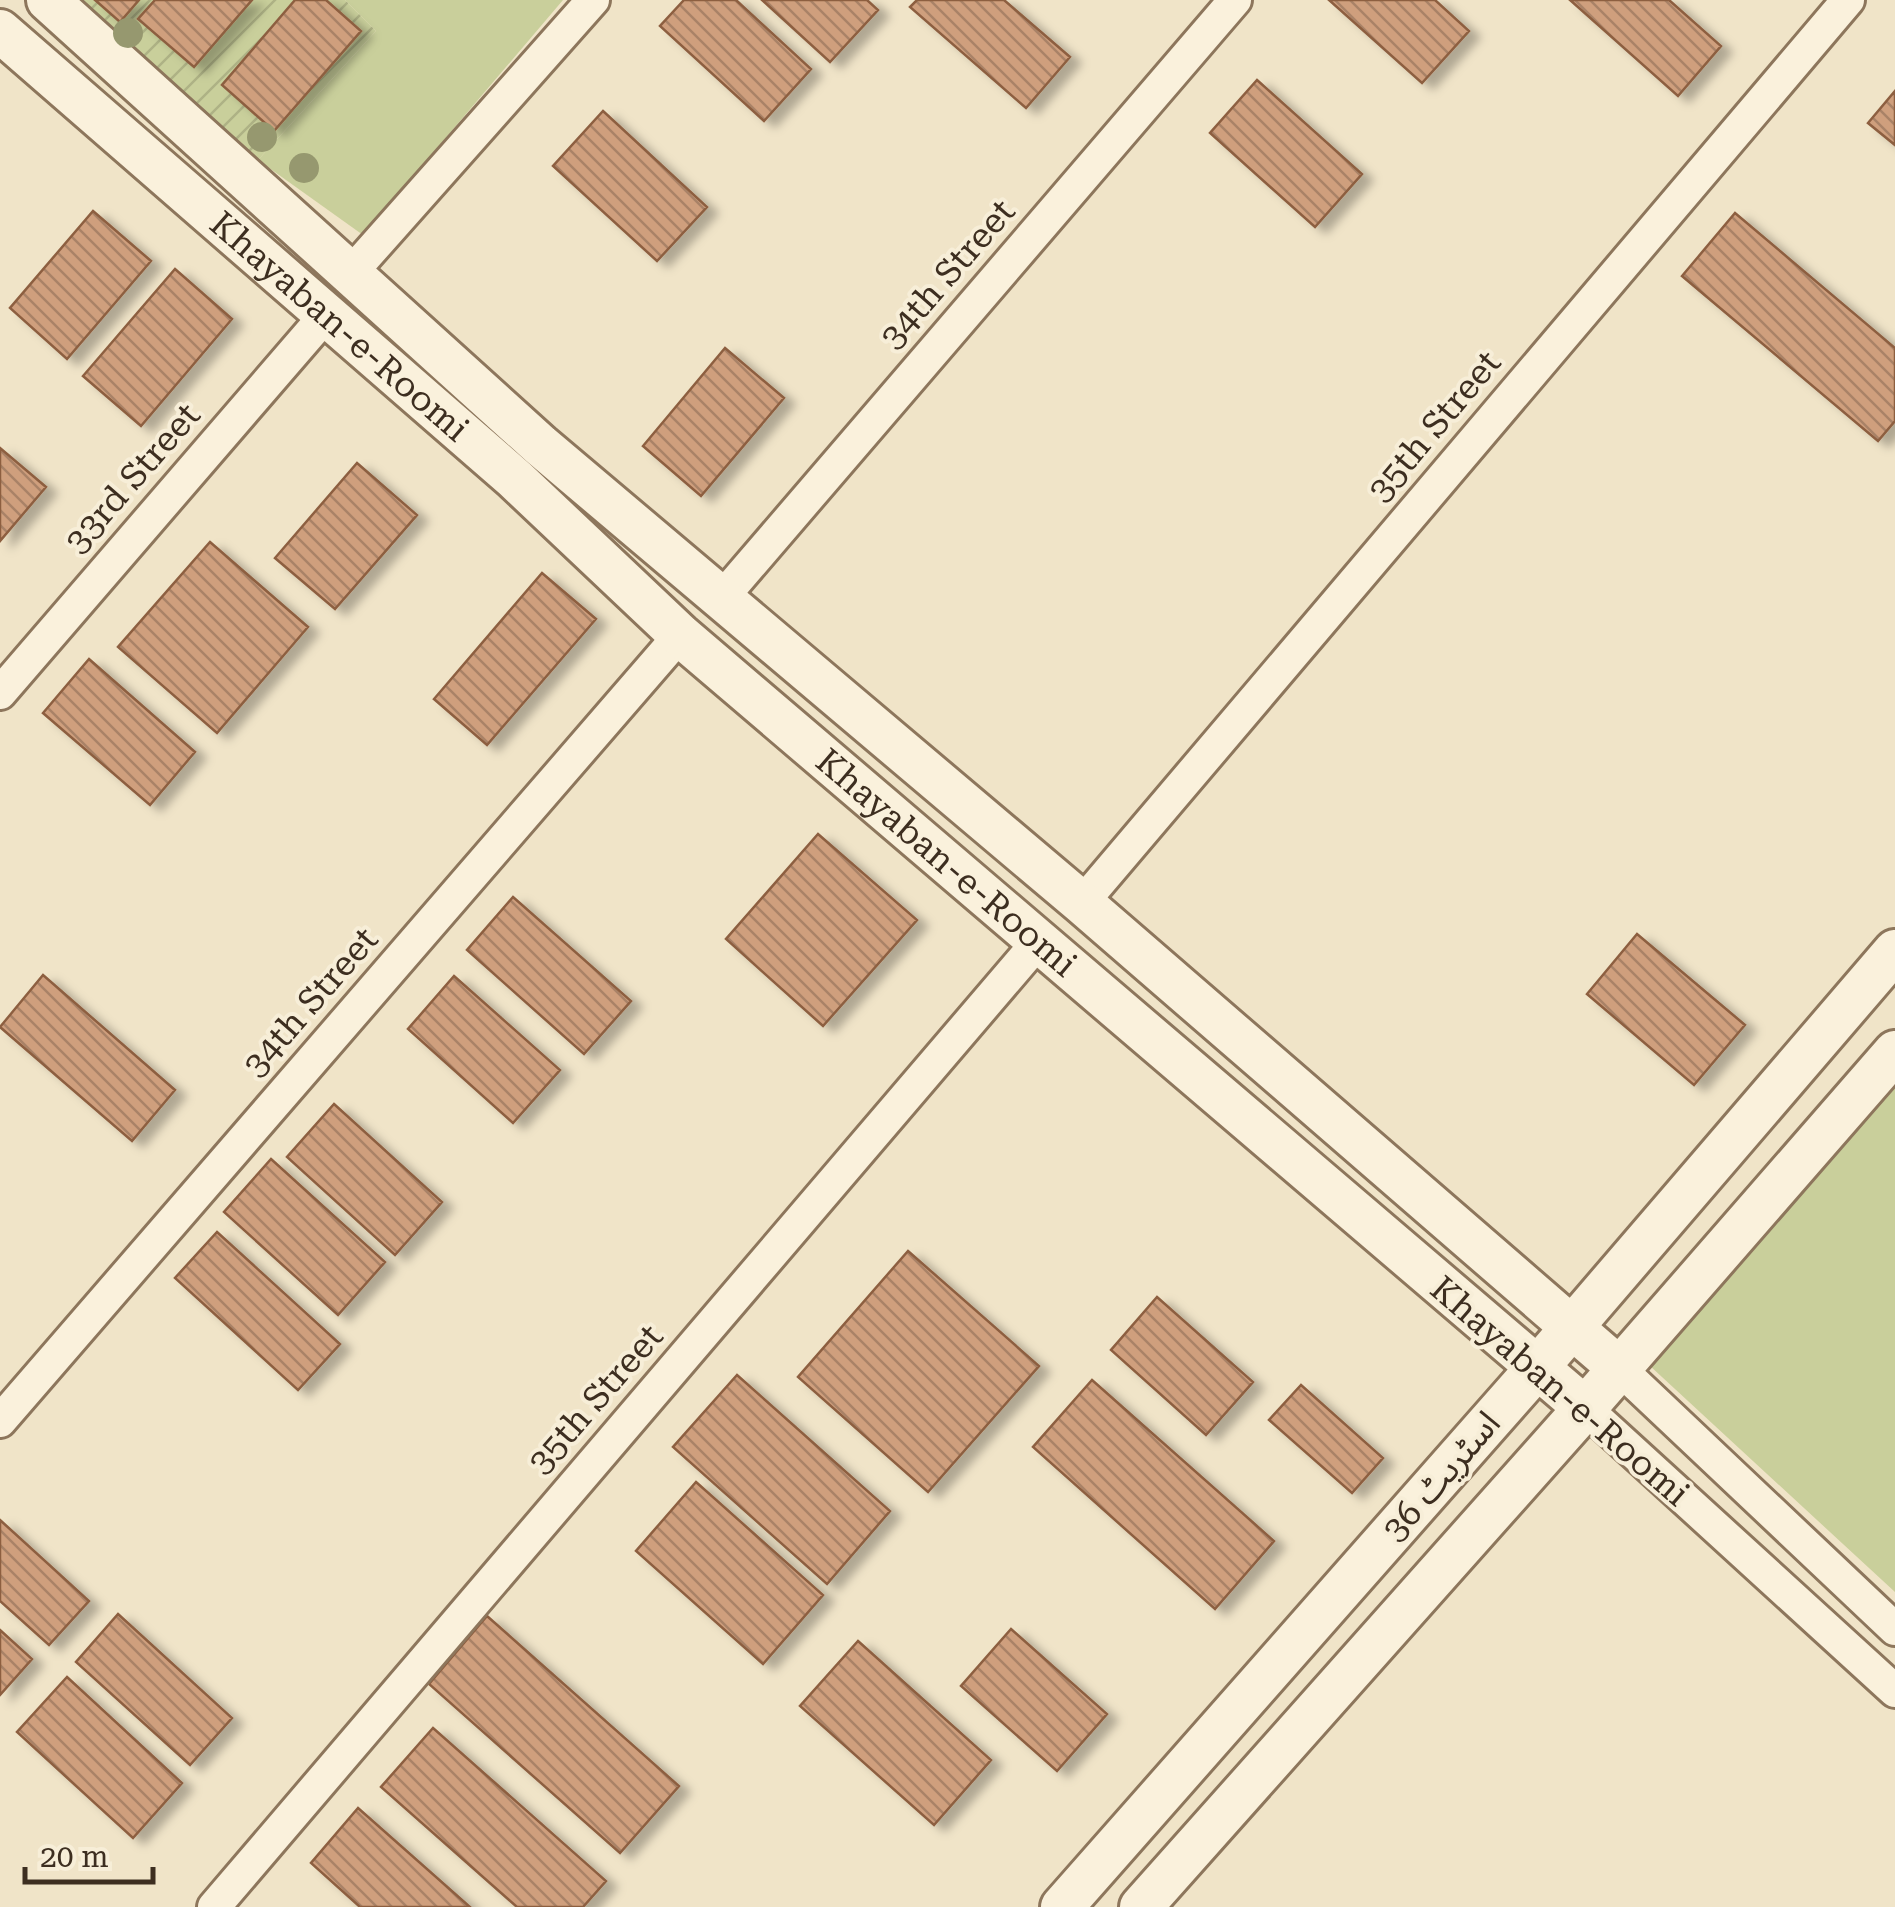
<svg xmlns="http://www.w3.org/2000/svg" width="1895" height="1907" viewBox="0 0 1895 1907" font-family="'Roboto Serif','Noto Sans Arabic',serif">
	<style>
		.grass { fill: #c9cf9b }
		.garden { fill: url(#garden-furrows) }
		.building { fill: url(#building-back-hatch); stroke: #8d5f41; stroke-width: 2.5; filter: url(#shadow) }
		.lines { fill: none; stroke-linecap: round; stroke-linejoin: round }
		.minor-casing { stroke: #8d765c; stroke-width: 38 }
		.tertiary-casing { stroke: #8d765c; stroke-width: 48 }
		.minor { stroke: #faf1dc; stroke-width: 32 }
		.tertiary { stroke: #faf1dc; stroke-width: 42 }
		.tree { fill: #96986f }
		.labels { text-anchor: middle; stroke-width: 8; stroke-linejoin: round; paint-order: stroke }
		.street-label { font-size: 35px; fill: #3d2e20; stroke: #f7eed8 }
	</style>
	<defs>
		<pattern id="garden-furrows" width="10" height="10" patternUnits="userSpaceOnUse" patternTransform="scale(2.5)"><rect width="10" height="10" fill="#c9cf9b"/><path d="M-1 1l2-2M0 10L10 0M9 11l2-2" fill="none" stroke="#aeb285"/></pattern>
		<pattern id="building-back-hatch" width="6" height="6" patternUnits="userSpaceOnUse" patternTransform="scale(2.5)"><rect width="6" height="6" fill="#cf9f7d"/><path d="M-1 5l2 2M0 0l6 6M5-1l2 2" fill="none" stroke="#a98266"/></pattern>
		<filter id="shadow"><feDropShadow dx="11" dy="6" stdDeviation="5" flood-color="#0004"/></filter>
	</defs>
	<rect width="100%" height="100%" fill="#f0e4c8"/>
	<!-- grass -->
	<path class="grass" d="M345 0H563L363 235 258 160 376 31Z
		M1895 1085V1592L1649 1365Z"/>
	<!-- garden -->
	<path class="garden" d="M79 0H345L376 31 258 160Z"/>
	<!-- building -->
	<path class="building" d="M95 0H139L120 22Z
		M155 0H252L194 67 138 19Z
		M295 0H326L361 31 274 131 222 85Z
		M684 0H736L811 69 764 121 660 26Z
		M762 0H867L878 10 830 62Z
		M917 0H1004L1070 57 1026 108 910 7Z
		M1329 0H1435L1469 31 1422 83Z
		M1570 0H1669L1721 46 1678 96Z
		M1257 80 1362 174 1315 227 1210 133Z
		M1895 91V145L1868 123Z
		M603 111 707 207 657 261 553 166Z
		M93 211 151 261 67 359 10 308Z
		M1735 213 1895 348V421L1878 441 1682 276Z
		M175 269 232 319 141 426 83 376Z
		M725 348 784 398 701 496 643 446Z
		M0 448 46 487 0 541Z
		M357 463 417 515 335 609 275 558Z
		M210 542 308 627 217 733 118 647Z
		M542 573 596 619 487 745 434 699Z
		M89 659 195 752 150 805 43 713Z
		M818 834 917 920 823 1026 726 939Z
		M513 897 631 1001 584 1054 467 950Z
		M1637 934 1745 1025 1694 1085 1587 994Z
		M43 975 175 1090 132 1141 0 1027Z
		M454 976 560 1070 513 1123 408 1029Z
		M334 1104 442 1202 395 1255 287 1157Z
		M271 1159 385 1262 338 1315 224 1212Z
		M217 1232 340 1344 298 1390 175 1278Z
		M908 1251 1039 1366 928 1492 798 1377Z
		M1157 1297 1253 1382 1206 1435 1111 1350Z
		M737 1375 890 1511 827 1584 673 1447Z
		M1092 1380 1274 1541 1215 1609 1033 1447Z
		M1301 1385 1383 1458 1352 1493 1269 1420Z
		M696 1482 823 1595 763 1664 636 1551Z
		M0 1520 89 1601 49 1645 0 1601Z
		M118 1614 232 1718 190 1765 76 1662Z
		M487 1616 679 1786 620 1853 429 1684Z
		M1011 1629 1107 1714 1057 1771 961 1686Z
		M0 1630 32 1659 0 1695Z
		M858 1641 991 1760 934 1825 800 1706Z
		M67 1677 182 1783 133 1838 17 1732Z
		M433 1728 606 1881 583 1907H517L381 1787Z
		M358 1808 470 1907H360L311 1863Z"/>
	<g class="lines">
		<!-- minor casing -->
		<g class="minor-casing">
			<path id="minor" d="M350 274 593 0
				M720 600 1235 0
				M0 693 325 316
				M1082 903 1848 0
				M1620 1369 1895 1629
				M1585 1408 1895 1691
				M0 1421 680 635
				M214 1907 1038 942"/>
		</g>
		<!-- tertiary casing -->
		<g class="tertiary-casing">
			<g id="tertiary">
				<path d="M48 0 540 445 1082 903 1620 1369"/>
				<path id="s1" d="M0 31 515 479 680 635 1585 1408"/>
				<path d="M1062 1907 1537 1368 1895 951"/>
				<path d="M1141 1907 1585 1408 1895 1052"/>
			</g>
		</g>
		<!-- minor -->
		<use href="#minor" class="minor"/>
		<!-- tertiary -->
		<use href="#tertiary" class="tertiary"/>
	</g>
	<!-- trees -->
	<g class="tree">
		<circle cx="128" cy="33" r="15"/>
		<circle cx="262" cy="137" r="15"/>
		<circle cx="304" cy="168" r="15"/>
	</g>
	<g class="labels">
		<!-- street labels -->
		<g class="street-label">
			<text transform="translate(947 274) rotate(-49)" y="12">34th Street</text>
			<text dy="12" stroke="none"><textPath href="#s1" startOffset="450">Khayaban-e-Roomi</textPath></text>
			<text transform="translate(1434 426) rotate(-50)" y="12">35th Street</text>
			<text transform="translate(132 478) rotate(-49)" y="12">33rd Street</text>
			<text dy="12" stroke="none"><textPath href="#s1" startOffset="1260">Khayaban-e-Roomi</textPath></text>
			<text transform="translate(310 1002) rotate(-49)" y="12">34th Street</text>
			<text transform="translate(1560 1391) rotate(41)" y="12">Khayaban-e-Roomi</text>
			<text transform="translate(595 1399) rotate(-49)" y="12">35th Street</text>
			<text transform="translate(1441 1476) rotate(-49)" y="12">اسٹریٹ 36</text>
		</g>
	</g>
	<!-- scale -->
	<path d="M25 1867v15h128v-15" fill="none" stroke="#3d2e20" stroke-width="5"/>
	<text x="40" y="1867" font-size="30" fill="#3d2e20" stroke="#f7eed8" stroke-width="8" paint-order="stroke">20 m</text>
</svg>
